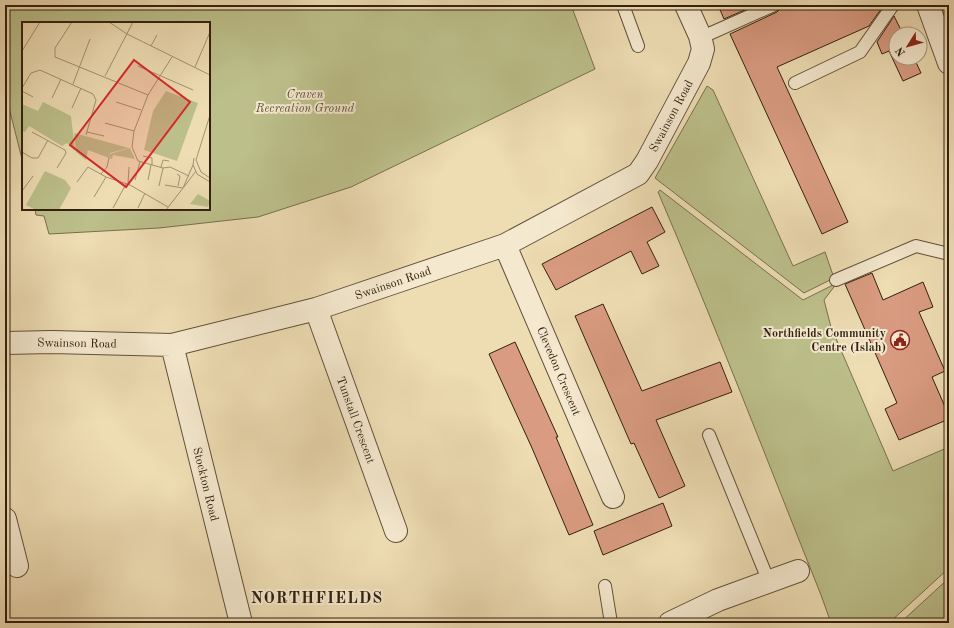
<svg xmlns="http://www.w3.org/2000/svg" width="954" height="628" viewBox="0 0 954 628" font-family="'Old Standard TT',serif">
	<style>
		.green { fill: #bcbf8a; stroke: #77704e }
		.building { fill: #d99b81; stroke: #322111 }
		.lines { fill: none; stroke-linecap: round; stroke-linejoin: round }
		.service-casing { stroke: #61503a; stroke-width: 14 }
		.minor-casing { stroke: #61503a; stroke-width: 24 }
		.service { stroke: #f4e8ce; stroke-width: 12 }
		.minor { stroke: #f4e8ce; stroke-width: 22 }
		.labels { text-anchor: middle; stroke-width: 4; stroke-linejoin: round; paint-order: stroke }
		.park-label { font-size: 12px; font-style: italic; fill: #5b5035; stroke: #f4e8ce }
		.street-label { font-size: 12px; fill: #322111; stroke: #f4e8ce }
		.poi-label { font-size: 12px; font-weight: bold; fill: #322111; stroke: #f4e8ce; text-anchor: end }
		.district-label { font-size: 16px; font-weight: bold; letter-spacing: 1px; fill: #322111; stroke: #f4e8ce }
		.inset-road { fill: none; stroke: #a39172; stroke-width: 1 }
		.view { fill: #d62828; fill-opacity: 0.15; stroke: #d62828; stroke-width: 2 }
		.inset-edge { fill: none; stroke: #322111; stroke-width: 2 }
	</style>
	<rect width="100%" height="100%" fill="#eedcb3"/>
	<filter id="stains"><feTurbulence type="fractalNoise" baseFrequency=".005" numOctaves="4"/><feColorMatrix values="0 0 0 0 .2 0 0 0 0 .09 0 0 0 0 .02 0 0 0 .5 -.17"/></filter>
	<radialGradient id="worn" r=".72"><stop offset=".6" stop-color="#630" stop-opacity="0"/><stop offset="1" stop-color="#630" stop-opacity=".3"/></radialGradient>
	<!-- green -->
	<path class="green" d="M5 5H571L595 69 351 187 258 217 159 228 49 234 44 216 36 215 35 209H209V23H23V163L5 92Z
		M707 86 713 90 793 266 825 252 834 278 804 293 655 178Z
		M660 190 803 300 837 283 824 300 831 327 893 471 949 447V568L889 623H831L821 595C767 460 715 325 658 192Z
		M949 578V623H900Z"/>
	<!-- building -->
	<path class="building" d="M718 5H756L724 19Z
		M781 5H884L869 26 777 67 848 222 822 234 730 34 777 12 780 9Z
		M894 16 903 34H896V58H914L921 73 903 81 889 51 882 54 877 42Z
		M652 207 665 232 647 242 659 266 642 274 631 251 556 290 542 264Z
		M872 273 883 300 923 282 933 307 919 312 945 371 932 377 949 416V419L899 440 885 409 897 403 845 284Z
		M603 304 642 391 720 362 732 392 656 420 685 486 659 498 634 443 631 444 575 316Z
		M515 342 558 437H556L593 525 569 535 532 448 489 354Z
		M663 503 672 526 603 555 594 531Z"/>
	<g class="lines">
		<!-- service casing -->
		<g class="service-casing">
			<path id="service" d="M623 5 638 46
				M700 38 774 5
				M795 83 860 52 893 5
				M836 280 916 246 949 254
				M709 435 769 582
				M605 586 611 623"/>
		</g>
		<!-- minor casing -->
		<g class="minor-casing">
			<path id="minor" d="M928 5 949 63
				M505 245 613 497
				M316 309 396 531
				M5 343 52 342 172 345 316 309 505 245 638 174 647 161 699 63 703 49 700 36 686 5
				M172 345 241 623
				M5 519 17 566
				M670 623 718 600 798 571"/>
		</g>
		<!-- service -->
		<use href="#service" class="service"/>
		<!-- minor -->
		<use href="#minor" class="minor"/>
	</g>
	<!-- icons -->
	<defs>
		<g id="civic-ring" transform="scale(1)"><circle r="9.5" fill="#f4e8ce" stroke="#8f2418" stroke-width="1.5"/><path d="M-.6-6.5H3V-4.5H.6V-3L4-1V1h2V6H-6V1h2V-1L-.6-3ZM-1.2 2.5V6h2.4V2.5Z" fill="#8f2418"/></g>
	</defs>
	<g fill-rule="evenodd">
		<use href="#civic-ring" x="900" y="340"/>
	</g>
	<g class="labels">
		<!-- park labels -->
		<g class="park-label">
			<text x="305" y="98">Craven<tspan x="305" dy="14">Recreation Ground</tspan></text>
		</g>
		<!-- street labels -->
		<g class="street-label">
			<text transform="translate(671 116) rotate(-62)" y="4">Swainson Road</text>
			<text transform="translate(393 283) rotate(-19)" y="4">Swainson Road</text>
			<text transform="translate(77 343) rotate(1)" y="4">Swainson Road</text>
			<text transform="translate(559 371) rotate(67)" y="4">Clevedon Crescent</text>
			<text transform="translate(356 420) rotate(70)" y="4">Tunstall Crescent</text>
			<text transform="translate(206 484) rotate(76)" y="4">Stockton Road</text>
		</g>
		<!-- poi labels -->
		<g class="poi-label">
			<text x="886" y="337">Northfields Community<tspan x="886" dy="14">Centre (Islah)</tspan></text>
		</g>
		<!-- district labels -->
		<g class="district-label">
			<text x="317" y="603">NORTHFIELDS</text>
		</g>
	</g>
	<!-- overview -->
	<g transform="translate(22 22)">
		<rect width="188" height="188" fill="#eedcb3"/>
		<path d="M144 69 176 81 155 139 122 128 131 89ZM21 80 49 94 53 129 45 121 40 124 7 104 3 110 0 109V82L16 89ZM52 111 107 126 88 131 87 136 66 128 64 138 54 130ZM108 126 113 137 91 133 90 137 87 136 88 132ZM23 149 43 158 49 166 37 188H14L4 183ZM176 172 188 179 186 185 168 182Z" fill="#bcbf8a"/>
		<path class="inset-road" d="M50 0 33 26V35L126 73M87 0 105 12 188 53M129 24 135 13M0 29 18 0M150 35 126 73 112 109 110 125 116 139 141 146 148 145 167 154M116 44 171 68M173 45 188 10M83 54 111 0M51 62 68 17M0 66 9 51 18 48 71 72 74 78 64 113M0 69 11 75M30 76 39 57M94 80 119 88M50 86 59 66M188 93 174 138 179 150 188 156M83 101 112 109M10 110 43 128 44 131 35 146M65 110 82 114M0 130 10 136H16L26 118M121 134 130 136V143M172 136 171 143 175 152 188 160M139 145 141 138 147 139M79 152 85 145 87 136M155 152 158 154 156 164M113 158 118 140M126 158 129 143M55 160 66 145 84 155 108 163 146 185M106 162 107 145M143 163 161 166M137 164 141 146M162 165 174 149M0 169 11 154M72 175 84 155M91 186 104 162M116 186 123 171M144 188 161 166 171 143"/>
		<path class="view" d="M112 38 168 80 104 165 48 123Z"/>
		<rect width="188" height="188" class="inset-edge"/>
	</g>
	<!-- margin -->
	<rect width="954" height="628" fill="none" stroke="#eedcb3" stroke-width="20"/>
	<rect x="6" y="6" width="942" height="616" fill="none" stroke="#322111" stroke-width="2"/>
	<rect x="10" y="10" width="934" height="608" fill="none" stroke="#322111"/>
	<!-- north arrow -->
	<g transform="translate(908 46) rotate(233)"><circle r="19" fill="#f4e8ce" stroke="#a69882"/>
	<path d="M0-3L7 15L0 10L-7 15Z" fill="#8f2418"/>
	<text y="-6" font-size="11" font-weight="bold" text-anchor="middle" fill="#322111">N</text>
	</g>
	<rect width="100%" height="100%" filter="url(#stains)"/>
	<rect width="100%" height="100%" fill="url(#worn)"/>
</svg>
